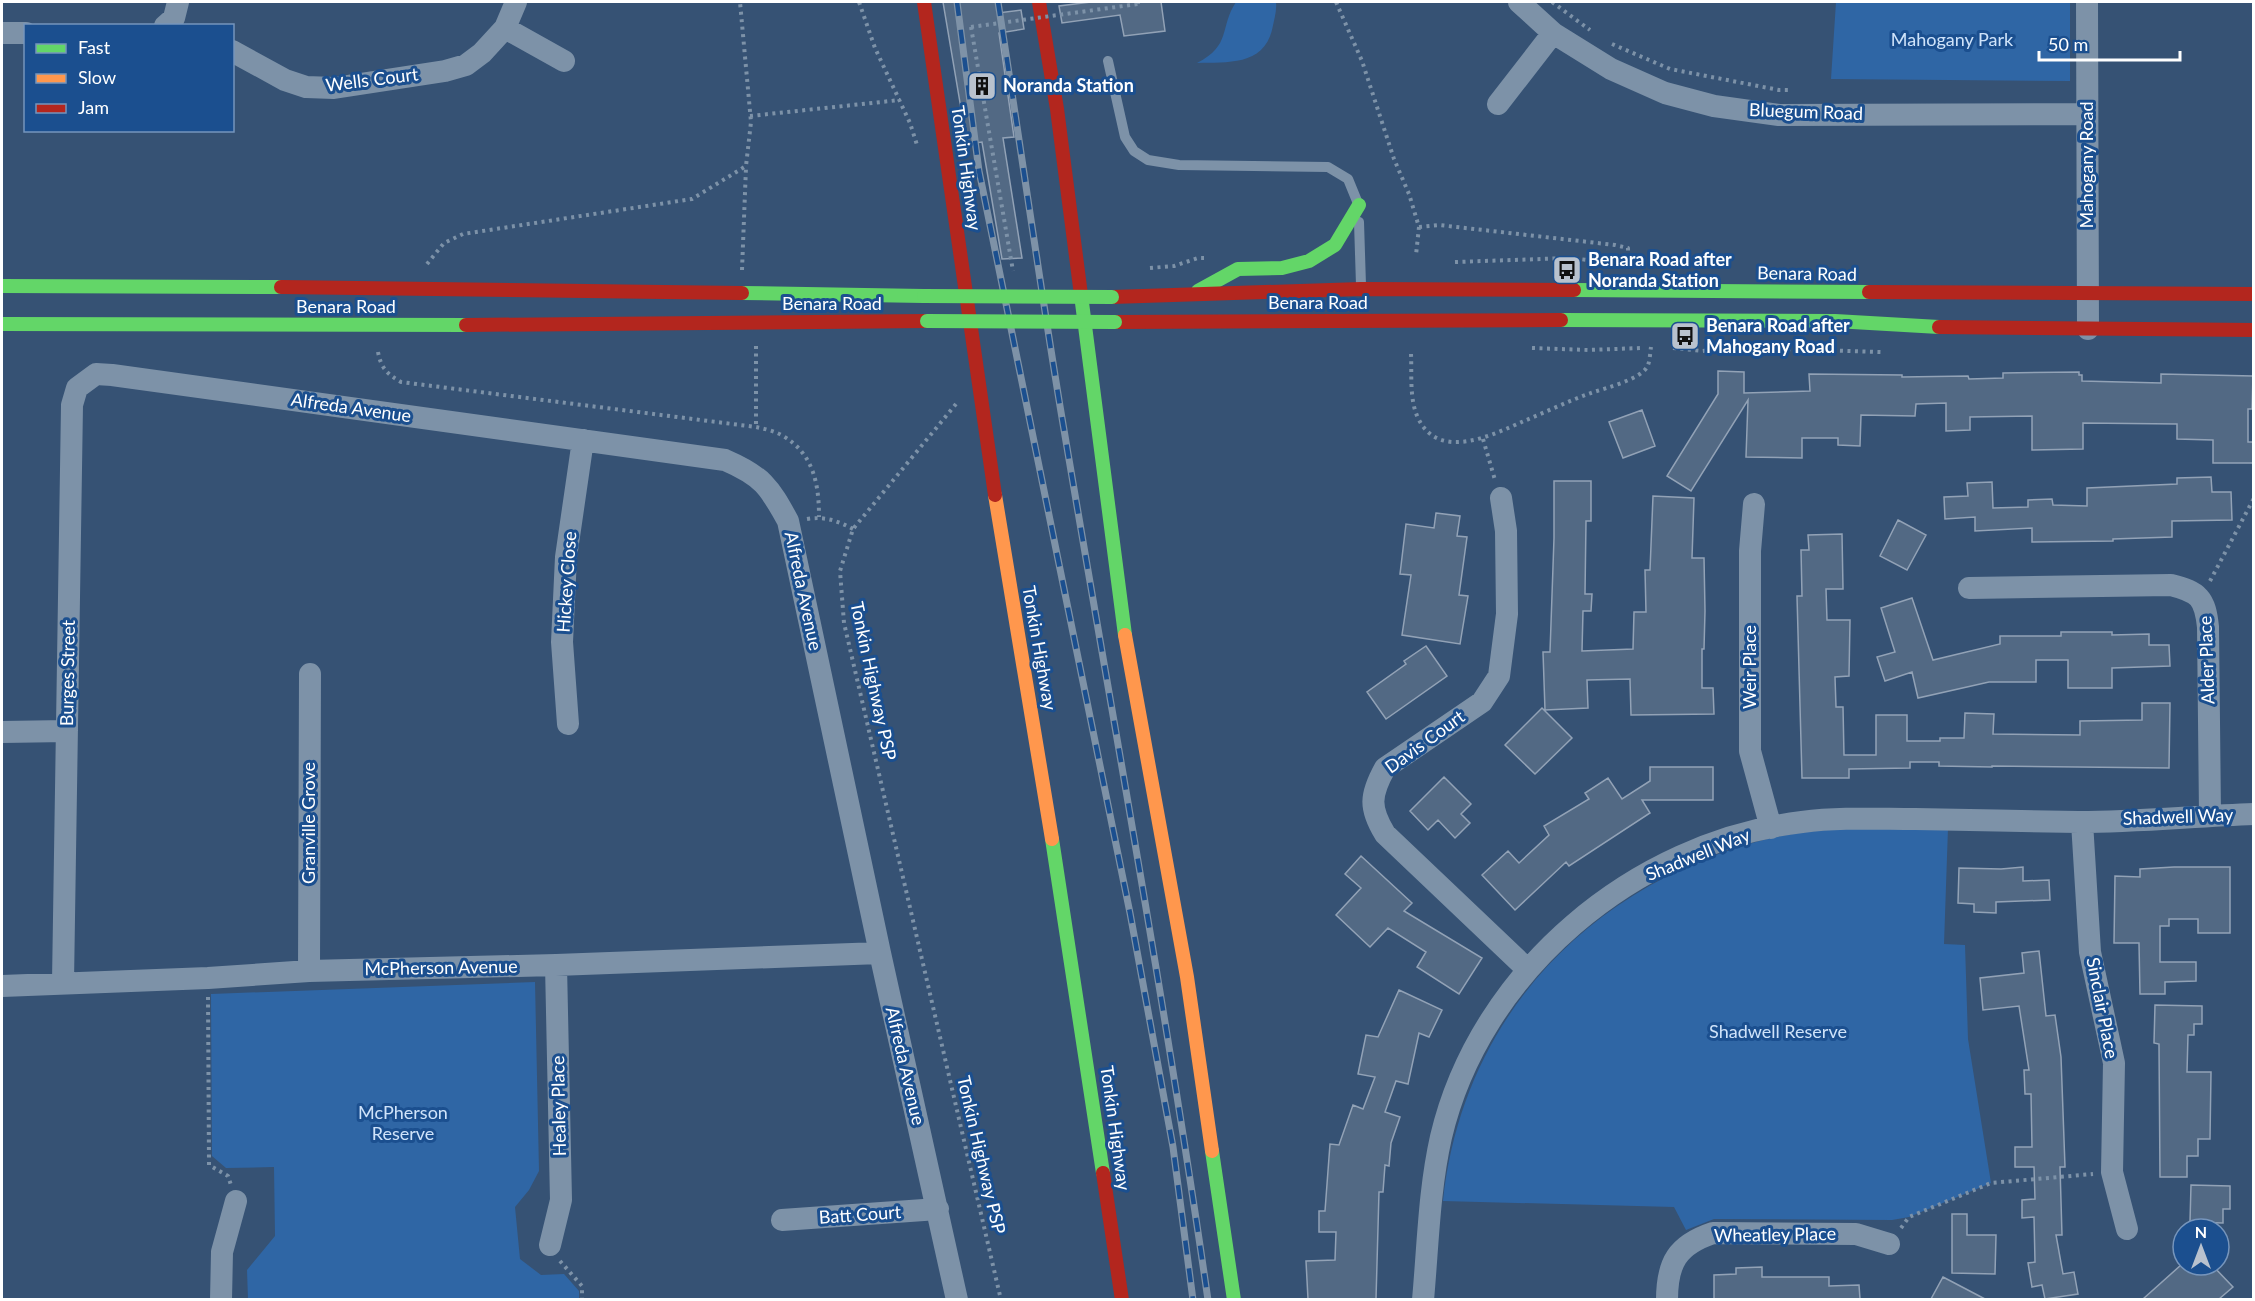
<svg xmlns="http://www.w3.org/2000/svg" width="2255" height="1301" viewBox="0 0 2255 1301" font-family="Lato,sans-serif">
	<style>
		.green { fill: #2f66a5 }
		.building { fill: #526984; stroke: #92a2b6; stroke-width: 1.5 }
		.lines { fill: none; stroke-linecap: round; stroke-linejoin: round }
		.path { stroke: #7d92a8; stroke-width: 4; stroke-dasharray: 3 4.5; stroke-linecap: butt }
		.lane { stroke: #7d92a8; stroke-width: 10 }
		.street { stroke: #7d92a8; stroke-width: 22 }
		.fast { stroke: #63d668; stroke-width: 14 }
		.slow { stroke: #ff974d; stroke-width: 14 }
		.jam { stroke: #b3261e; stroke-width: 14 }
		.rail-casing { stroke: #7e92a7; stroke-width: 7 }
		.rail { stroke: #1b4f8f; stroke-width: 4.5; stroke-dasharray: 14; stroke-linecap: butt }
		.path-bridge { stroke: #7d92a8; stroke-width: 4; stroke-dasharray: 3 4.5; stroke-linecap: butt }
		.fast-bridge { stroke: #63d668; stroke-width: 14 }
		.labels { text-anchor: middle; stroke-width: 6; stroke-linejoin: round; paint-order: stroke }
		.park-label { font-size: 18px; fill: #cfe3fa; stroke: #1b4f8f }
		.street-label { font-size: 18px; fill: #fff; stroke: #1b4f8f }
		.poi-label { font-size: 18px; font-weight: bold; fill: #fff; stroke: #1b4f8f; text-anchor: start }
	</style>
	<rect width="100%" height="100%" fill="#365274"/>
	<!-- green -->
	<path class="green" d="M1236 2H1276C1277 11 1274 20 1272 30 1263 66 1227 62 1197 63 1232 45 1219 28 1236 2Z
		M1836 2H2070V81L1831 79Z
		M1847 828H1948L1944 944 1965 945 1968 1039 1991 1183 1909 1217 1892 1220 1714 1219 1686 1230 1674 1207 1443 1201C1463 1013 1595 880 1775 837 1799 832 1823 830 1847 828Z
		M535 982 539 1171 529 1190 515 1207 520 1259 541 1275 564 1274 579 1291V1299H248L247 1270 275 1236 274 1167 226 1168 212 1156 211 994Z"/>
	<!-- building -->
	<path class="building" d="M943 2H997L998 13 1021 10 1024 29 999 33 1014 137 1003 138 1022 258 1002 259 982 142 967 144Z
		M1091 2H1161L1165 31 1124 36 1120 15 1062 23 1059 6Z
		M1718 371 1744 372V393L1810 391 1809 374 1902 375V377L1968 376 1969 379 2003 378V373L2079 372V375H2082V381L2161 383V374L2253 376 2252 409H2248V442H2253V463H2213V440L2177 439V424L2083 423V449L2032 450V416L1970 417V430L1946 431V403L1916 404 1915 416 1861 415 1860 446 1838 445V438H1802V458L1746 457 1748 400 1691 491 1667 476 1718 394Z
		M1642 410 1655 446 1623 458 1609 422Z
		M2211 477 2212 492H2231L2232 520 2172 521V537L2113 539V541L2032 542V528L1975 531V517L1945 519 1944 497 1968 496 1967 483 1992 482 1993 508 2028 507V500L2052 499 2053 505 2087 506V488L2177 484V478Z
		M1554 481H1591V521H1586L1585 594H1592L1591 611H1583L1582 651 1633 649 1634 612H1646L1645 570H1650L1653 496 1694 498 1692 558H1704L1705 611 1704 649H1702V688H1713L1714 714 1631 715 1630 679 1587 680 1588 708 1545 710 1543 652H1550L1554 538Z
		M1436 513 1460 516 1457 536 1467 537 1459 595 1468 596 1460 644 1402 635 1411 575 1400 574 1406 524 1434 528Z
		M1898 520 1926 535 1907 570 1880 556Z
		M1842 534 1843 589H1826L1827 620H1850L1849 676 1835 677 1836 707H1843L1844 755H1876V715H1907V741H1940V738H1964L1965 713 1994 714 1993 734 2080 735V721L2142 720V703H2170L2169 768 1992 766V767L1939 766V762H1910V768L1849 769V778H1802L1797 596H1802L1801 550H1809L1808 535Z
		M1912 598 1933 660 2000 644V636H2061V632H2112V635L2149 634V645H2169L2170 666 2112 668V688H2068V660H2036V682H1989L1918 698 1912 672 1885 681 1877 657 1895 652 1881 608Z
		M1426 646 1447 676 1386 719 1367 692 1406 664 1404 661Z
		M1542 708 1572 738 1535 774 1505 745Z
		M1650 767H1713V800H1642L1650 813 1569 866 1566 862 1515 910 1482 875 1508 851 1519 863 1549 835 1544 826 1589 799 1585 793 1608 778 1622 799 1650 781Z
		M1444 777 1471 804 1461 814 1470 823 1455 838 1438 820 1428 830 1410 811Z
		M1361 856 1412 903 1404 911 1482 958 1459 994 1417 967 1426 952 1388 928 1370 947 1336 915 1361 888 1345 874Z
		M2023 867V881L2049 880 2050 900 1996 902V913L1974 912V904L1958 903 1959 868 2001 869Z
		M2174 867H2230V933H2198V919H2169V926H2160V962H2196V981L2165 982V994H2140L2139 943H2114L2115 876 2140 877V869Z
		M2039 951 2046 1016 2055 1015 2061 1057 2065 1167H2060L2062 1235H2056L2063 1274 2074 1272 2078 1294 2045 1299 2042 1285 2032 1287 2028 1263 2035 1262 2034 1217 2022 1218V1200L2035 1199 2034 1167H2015V1147H2032L2031 1094H2025L2024 1070H2029L2019 1006 1983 1010 1980 978 2024 973 2022 953Z
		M1399 990 1442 1010 1429 1037 1419 1033 1408 1084 1396 1081 1385 1112 1400 1117 1391 1143 1389 1166 1385 1165 1383 1192H1379L1376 1299H1308L1306 1261 1335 1260 1336 1232H1319V1211H1325L1330 1144 1339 1145 1353 1105 1363 1109 1375 1077 1358 1074 1366 1035 1378 1037Z
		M2155 1005 2202 1006V1024H2194V1035H2188L2187 1072H2211L2210 1139H2198V1156H2187V1177H2160L2159 1044 2154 1043Z
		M2191 1185 2230 1186V1209H2223V1223L2190 1222Z
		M1952 1214H1967V1235H1996L1995 1274 1952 1273Z
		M2181 1265H2212L2233 1287 2219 1299H2143Z
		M1762 1267V1277H1829V1286L1859 1285 1860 1299H1714V1275L1736 1274V1268Z
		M1943 1277 1985 1299H1931Z"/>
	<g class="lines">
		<!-- path -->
		<path class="path" d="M859 2 875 48 910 123 917 145
			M1138 2V4
			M1336 2 1362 61 1394 159 1409 194 1419 227 1416 255
			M1552 2 1590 30
			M971 27 1013 271
			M1612 44 1670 69 1779 90H1792
			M750 116 900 100
			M1419 227 1439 225 1615 245 1628 248V266
			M1455 262 1570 258 1615 263
			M1655 263H1677
			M427 264 444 243 463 234 692 199 746 166 751 122 740 2
			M1150 268 1174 266 1198 258H1204
			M742 270 746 167
			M756 346V427
			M1532 348 1588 350 1641 348
			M1673 348 1702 351 1731 348
			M1750 348 1881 352
			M378 352C381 368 387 374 401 382L756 427C765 429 775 431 783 436 814 454 819 485 819 517
			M1411 354C1412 373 1409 399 1418 418 1439 462 1492 435 1524 421 1546 412 1568 401 1591 393 1605 388 1643 379 1648 365 1650 360 1650 353 1651 347
			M956 404 853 529 840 571 844 623 1001 1300
			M1483 439 1495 480
			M807 519C825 516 838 521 853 529
			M2210 581 2254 498
			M208 997 209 1165 228 1176 231 1185
			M1901 1228 1909 1217 1991 1183 2093 1174
			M560 1261 582 1286V1300"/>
		<!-- lane -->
		<path class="lane" d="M1108 61 1125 137 1134 151 1148 160 1179 165 1328 167 1348 179 1357 201
			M1359 222 1361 285"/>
		<!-- street -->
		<path class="street" d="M1519 2 1553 33 1611 69 1665 93 1714 106 1779 115 2087 114
			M2087 2 2088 329
			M165 26 174 18 178 2
			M505 28 564 61
			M2 33H26
			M232 51 285 80 306 87 334 88 445 71 466 65 482 53 505 28 516 2
			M1498 104 1553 33
			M1501 498 1506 531 1507 614 1499 676 1482 702 1385 768C1370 795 1369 808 1385 834L1527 969
			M1754 504 1750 551V751L1771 828
			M1969 588 2171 585C2199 592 2205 598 2208 627L2210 815
			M568 724 562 642 566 557 583 440
			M2 732 67 731
			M2082 822 2090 952 2114 1063 2112 1172 2127 1229
			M309 971 310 674
			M63 982 72 405 77 388 96 374 112 375 725 460C762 476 769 486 788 521L880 953 957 1300
			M2 986 208 978 309 971 556 965 880 953
			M782 1220 938 1209
			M550 1245 561 1200 556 965
			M221 1300 222 1252 236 1201
			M1423 1300C1428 1245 1429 1190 1441 1137 1480 971 1635 842 1802 822 1840 817 1877 819 1915 819 1970 820 2024 821 2079 822 2137 822 2195 816 2254 814
			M1667 1300C1667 1263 1677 1245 1713 1233L1856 1234 1889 1244"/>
		<!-- fast -->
		<path class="fast" d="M2 286 281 287
			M1574 290 1869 292
			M1198 291 1238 269 1282 268 1309 261 1335 245 1359 205
			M742 293 924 296
			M1081 295 1125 635
			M1561 320 1835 321 1939 327
			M2 324 466 325
			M1052 839 1103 1173
			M1212 1151 1234 1300"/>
		<!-- slow -->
		<path class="slow" d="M995 495 1052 839
			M1125 635 1187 977 1212 1151"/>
		<!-- jam -->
		<path class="jam" d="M924 2 995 495
			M1039 2 1057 109 1081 295
			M281 287 742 293
			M1869 292 2254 294
			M1112 297 1361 289 1574 290
			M1115 322 1561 320
			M466 325 927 321
			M1939 327 2254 330
			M1103 1173 1122 1300"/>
		<!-- rail casing -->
		<g class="rail-casing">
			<path id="rail" d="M957 2 979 171 1130 913 1173 1147 1193 1300
				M998 2C1019 136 1038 272 1060 406 1110 704 1165 1001 1208 1300"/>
		</g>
		<!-- rail -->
		<use href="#rail" class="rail"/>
		<!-- path-bridge -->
		<path class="path-bridge" d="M971 27 1138 4"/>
		<!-- fast-bridge -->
		<path class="fast-bridge" d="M924 296 1112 297
			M927 321 1115 322"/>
	</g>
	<!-- icons -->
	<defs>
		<g id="building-square" transform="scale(1.5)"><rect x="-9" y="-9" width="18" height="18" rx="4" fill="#b9c2ce" stroke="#1b4f8f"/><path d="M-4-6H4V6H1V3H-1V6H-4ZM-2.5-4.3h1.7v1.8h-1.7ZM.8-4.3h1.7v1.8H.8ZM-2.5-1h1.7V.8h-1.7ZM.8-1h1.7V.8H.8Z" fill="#111"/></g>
		<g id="bus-square" transform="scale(1.5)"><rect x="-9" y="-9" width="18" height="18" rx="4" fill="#b9c2ce" stroke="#1b4f8f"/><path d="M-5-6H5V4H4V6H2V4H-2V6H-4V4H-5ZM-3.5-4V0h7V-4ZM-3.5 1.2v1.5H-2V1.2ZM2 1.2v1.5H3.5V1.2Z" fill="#111"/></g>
	</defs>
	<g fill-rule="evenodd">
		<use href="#building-square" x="982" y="86"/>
		<use href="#bus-square" x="1567" y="270"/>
		<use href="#bus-square" x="1685" y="336"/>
	</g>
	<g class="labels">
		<!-- park labels -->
		<g class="park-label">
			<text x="1952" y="46">Mahogany Park</text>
			<text x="1778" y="1038">Shadwell Reserve</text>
			<text x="403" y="1119">McPherson<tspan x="403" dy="21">Reserve</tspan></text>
		</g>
		<!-- street labels -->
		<g class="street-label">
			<text transform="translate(372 80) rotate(-7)" y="6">Wells Court</text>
			<text transform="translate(1806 112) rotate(2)" y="6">Bluegum Road</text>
			<text transform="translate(2087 165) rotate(-90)" y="6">Mahogany Road</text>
			<text transform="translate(966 168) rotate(82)" y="6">Tonkin Highway</text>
			<text transform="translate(1807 274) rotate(1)" y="6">Benara Road</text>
			<text x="1318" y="309">Benara Road</text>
			<text x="832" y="310">Benara Road</text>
			<text x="346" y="313">Benara Road</text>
			<text transform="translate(351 408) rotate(8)" y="6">Alfreda Avenue</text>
			<text transform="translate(567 582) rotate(-86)" y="6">Hickey Close</text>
			<text transform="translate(803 591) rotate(78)" y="6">Alfreda Avenue</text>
			<text transform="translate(1039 648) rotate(80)" y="6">Tonkin Highway</text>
			<text transform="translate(2207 660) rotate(-92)" y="6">Alder Place</text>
			<text transform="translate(1750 667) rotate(-90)" y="6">Weir Place</text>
			<text transform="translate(68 673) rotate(-89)" y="6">Burges Street</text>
			<text transform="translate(873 681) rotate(78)" y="6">Tonkin Highway PSP</text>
			<text transform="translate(1425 742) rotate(-36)" y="6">Davis Court</text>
			<text transform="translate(2178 817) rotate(-2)" y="6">Shadwell Way</text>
			<text transform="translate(309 823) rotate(-90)" y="6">Granville Grove</text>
			<text transform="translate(1698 855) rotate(-22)" y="6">Shadwell Way</text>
			<text transform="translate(441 968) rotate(-1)" y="6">McPherson Avenue</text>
			<text transform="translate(2102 1008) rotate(79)" y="6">Sinclair Place</text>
			<text transform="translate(905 1066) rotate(77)" y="6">Alfreda Avenue</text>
			<text transform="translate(559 1106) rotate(-91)" y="6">Healey Place</text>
			<text transform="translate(1115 1128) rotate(82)" y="6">Tonkin Highway</text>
			<text transform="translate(981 1155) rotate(77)" y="6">Tonkin Highway PSP</text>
			<text transform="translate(860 1215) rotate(-4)" y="6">Batt Court</text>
			<text transform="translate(1775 1235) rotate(-1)" y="6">Wheatley Place</text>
		</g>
		<!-- poi labels -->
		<g class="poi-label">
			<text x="1003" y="92">Noranda Station</text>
			<text x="1588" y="266">Benara Road after<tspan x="1588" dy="21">Noranda Station</tspan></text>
			<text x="1706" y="332">Benara Road after<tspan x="1706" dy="21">Mahogany Road</tspan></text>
		</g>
	</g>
	<!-- border -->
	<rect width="2255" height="1301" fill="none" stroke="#ffffff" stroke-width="6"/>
	<!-- legend -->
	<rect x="24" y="24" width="210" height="108" fill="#1b4f8f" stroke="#7695bc" stroke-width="1.5"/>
	<rect x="36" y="44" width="30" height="9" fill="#63d668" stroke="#7695bc" stroke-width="1.5"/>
	<text x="78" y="54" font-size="18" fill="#ffffff">Fast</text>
	<rect x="36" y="74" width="30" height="9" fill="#ff974d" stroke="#7695bc" stroke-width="1.5"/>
	<text x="78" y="84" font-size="18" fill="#ffffff">Slow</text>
	<rect x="36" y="104" width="30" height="9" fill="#b3261e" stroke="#7695bc" stroke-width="1.5"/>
	<text x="78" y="114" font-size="18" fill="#ffffff">Jam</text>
	<!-- north arrow -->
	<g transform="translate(2201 1247)"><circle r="28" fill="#1b4f8f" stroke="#7695bc" stroke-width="1.5"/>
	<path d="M0-4.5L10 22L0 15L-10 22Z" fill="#b9c2ce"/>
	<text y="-9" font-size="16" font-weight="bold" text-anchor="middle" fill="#ffffff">N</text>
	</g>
	<!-- scale -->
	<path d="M2039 51v9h141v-9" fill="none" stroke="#ffffff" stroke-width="3"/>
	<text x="2048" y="51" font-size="18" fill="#ffffff" stroke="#1b4f8f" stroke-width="4.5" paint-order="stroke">50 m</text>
</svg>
